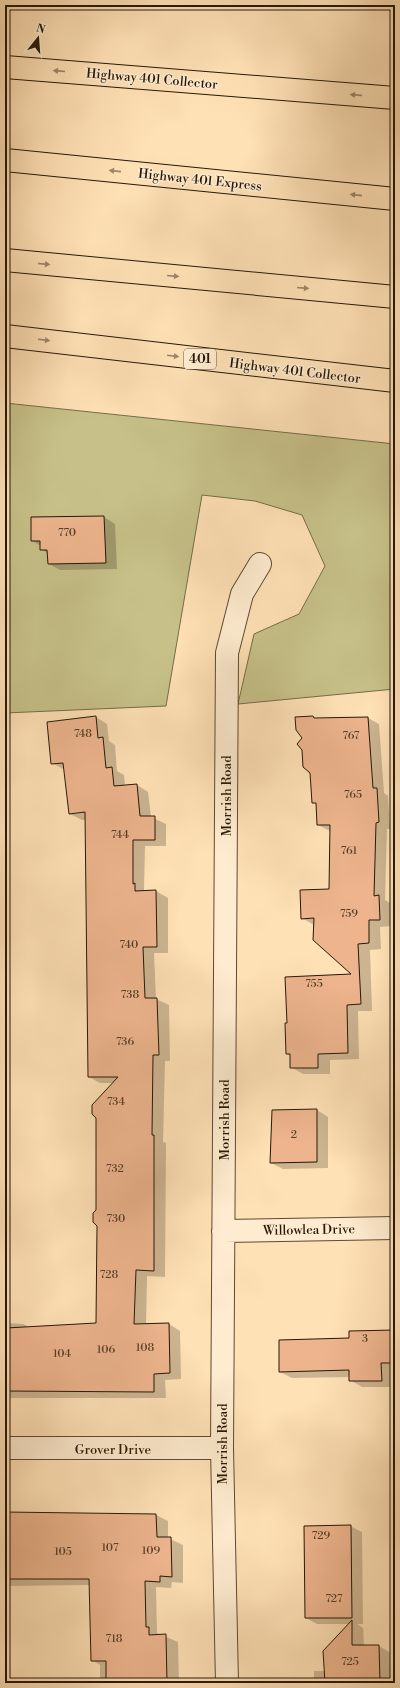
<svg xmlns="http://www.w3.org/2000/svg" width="400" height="1688" viewBox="0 0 400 1688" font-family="'Libre Bodoni',serif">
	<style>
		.green { fill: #c7c189; stroke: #766c48 }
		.shadow { fill: #0003 }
		.building { fill: #edb48d; stroke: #261806 }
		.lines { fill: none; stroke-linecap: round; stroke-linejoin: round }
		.minor-casing { stroke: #5c4a32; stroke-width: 24 }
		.highway-casing { stroke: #261806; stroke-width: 24 }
		.minor { stroke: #ffecd0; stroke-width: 22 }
		.highway { stroke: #ffe1b6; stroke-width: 22 }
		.oneway { fill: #9d8767 }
		.labels { text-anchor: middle; stroke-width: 3; stroke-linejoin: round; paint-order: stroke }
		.number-label { font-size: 11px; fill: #583f28 }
		.shield { fill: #ffecd0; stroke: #675843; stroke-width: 1 }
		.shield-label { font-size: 12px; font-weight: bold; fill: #261806 }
		.street-label { font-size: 13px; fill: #261806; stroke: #ffecd0 }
	</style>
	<rect width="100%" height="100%" fill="#ffe1b6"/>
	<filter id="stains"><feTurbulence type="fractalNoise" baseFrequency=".005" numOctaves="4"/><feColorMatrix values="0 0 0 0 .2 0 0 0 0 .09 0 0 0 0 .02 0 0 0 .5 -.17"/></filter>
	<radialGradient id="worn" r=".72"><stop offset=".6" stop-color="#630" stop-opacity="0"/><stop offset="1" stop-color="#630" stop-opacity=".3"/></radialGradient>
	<!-- green -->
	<path class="green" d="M5 403 395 444V689L238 704 254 634 299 614 325 566 302 515 255 501 202 495 166 706 5 713Z"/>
	<!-- shadow -->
	<path class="shadow" d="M104 517 115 524 117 569 60 570 49 564V554L41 549V546L32 541Z
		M96 717 107 724 109 741 115 745 117 771 124 775 125 786 137 785 148 792 151 817 166 824V846H145L144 890 156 891 168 898V953H154L156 999 169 1005 170 1061H165L163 1142 166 1143 165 1277 147 1276 146 1325 169 1324 180 1331 181 1379 165 1380 166 1398H5V1323L23 1324 29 1327 97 1324V1211L114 1083H100L89 1077 86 820H82L70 814 65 770 52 763Z
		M368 718 379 724 384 793 388 796 390 829H387L385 900 390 903 391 926 380 927 381 949 370 950 372 1011H358L359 1059 330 1060V1074H303L291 1067V1056L287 1054 354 975 314 925 302 918 330 890V831L318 825V805L313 802Z
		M5 1057 7 1059V1093H5Z
		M317 1110 328 1117V1168L283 1169 271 1163Z
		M395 1332V1375H393V1387H362L350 1380V1377L292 1378 280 1372 350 1339Z
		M5 1512 156 1515 168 1521V1538L183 1545V1583L172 1582 171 1588 156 1587 157 1633 178 1642 179 1683H100V1665L92 1660 90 1585 5 1586Z
		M350 1526 362 1532 363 1624H357L363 1628 364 1646H379L391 1653 392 1683H314V1671H325L350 1624H317L306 1618Z
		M5 1667 11 1670 5 1682Z"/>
	<!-- building -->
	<path class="building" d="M104 516 106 563 48 564 47 550H40V541H31V517Z
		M96 716 98 738 103 737 106 768 112 767 114 786 137 784 140 816H155V840H133V884L135 883V891L156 890 157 947H143L145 998H157L159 1055H153L152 1135H154V1271L136 1270 134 1324 169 1323 170 1373 154 1374V1392L6 1391V1328L96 1323 97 1226 93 1222V1213L96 1210V1118L92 1114V1105L118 1077H88L85 812 69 814 63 763 51 764 47 722Z
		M313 716 314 718 368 717 373 788H377L379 822 376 823 374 896 379 895 380 920H369V943L358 944 361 1004 347 1005 348 1053 318 1054V1068H290V1054H286L285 1023H287L285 977 351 974 313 940 314 918 301 919 300 890 329 889 330 825H317L316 803H312L310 773 303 767 302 750 297 744 302 738 296 730 295 717Z
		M317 1109V1162L270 1163 272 1110Z
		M395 1330V1363H381L382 1381H349V1370L279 1372V1340L349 1338V1331Z
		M5 1512 156 1514 157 1537H171L172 1577 160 1576V1582L145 1581 146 1627H149V1635L166 1634 167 1683H106V1661H91L89 1579H6Z
		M351 1525 352 1618H305L304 1526Z
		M352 1620V1645H379L380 1683H325L323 1651Z"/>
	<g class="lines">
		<!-- minor casing -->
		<g class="minor-casing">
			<path id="minor" d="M223 1231 395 1228
				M5 1448H222
				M227 1683 222 1448 227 653 242 594 260 564"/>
		</g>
		<!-- highway casing -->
		<g class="highway-casing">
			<path id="highway" d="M5 67 395 98
				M5 160 395 199
				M5 260 395 297
				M5 336 395 381"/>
		</g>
		<!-- minor -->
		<use href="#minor" class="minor"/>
		<!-- highway -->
		<use href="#highway" class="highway"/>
	</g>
	<!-- one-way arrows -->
	<defs><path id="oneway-solid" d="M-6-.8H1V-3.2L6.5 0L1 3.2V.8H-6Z"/></defs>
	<g class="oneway">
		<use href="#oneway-solid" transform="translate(59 71) rotate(-175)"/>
		<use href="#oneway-solid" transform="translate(356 95) rotate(-175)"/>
		<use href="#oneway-solid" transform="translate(115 171) rotate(-174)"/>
		<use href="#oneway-solid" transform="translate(356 195) rotate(-174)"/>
		<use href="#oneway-solid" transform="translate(44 264) rotate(5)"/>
		<use href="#oneway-solid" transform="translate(173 276) rotate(5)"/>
		<use href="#oneway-solid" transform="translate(303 288) rotate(5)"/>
		<use href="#oneway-solid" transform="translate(44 340) rotate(7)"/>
		<use href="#oneway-solid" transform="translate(173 356) rotate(7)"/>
	</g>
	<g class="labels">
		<!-- number labels -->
		<g class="number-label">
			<text x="67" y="536">770</text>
			<text x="83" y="737">748</text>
			<text x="351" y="739">767</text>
			<text x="353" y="798">765</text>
			<text x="120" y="838">744</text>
			<text x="349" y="854">761</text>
			<text x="349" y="917">759</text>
			<text x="129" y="948">740</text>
			<text x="314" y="987">755</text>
			<text x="130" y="998">738</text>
			<text x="125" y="1045">736</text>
			<text x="116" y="1105">734</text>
			<text x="294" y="1138">2</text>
			<text x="115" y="1172">732</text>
			<text x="116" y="1222">730</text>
			<text x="109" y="1278">728</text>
			<text x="365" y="1342">3</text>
			<text x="145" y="1351">108</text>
			<text x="106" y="1353">106</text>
			<text x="62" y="1357">104</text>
			<text x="321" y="1539">729</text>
			<text x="110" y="1551">107</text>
			<text x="151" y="1554">109</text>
			<text x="63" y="1555">105</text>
			<text x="334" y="1602">727</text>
			<text x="114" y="1642">718</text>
			<text x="350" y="1665">725</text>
		</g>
		<!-- shield labels -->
		<rect class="shield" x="184" y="349" width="32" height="20" rx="3"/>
		<g class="shield-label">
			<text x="200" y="363">401</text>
		</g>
		<!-- street labels -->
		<g class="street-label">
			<text transform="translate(152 78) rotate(5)" y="5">Highway 401 Collector</text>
			<text transform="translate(200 179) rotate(6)" y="5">Highway 401 Express</text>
			<text transform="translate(295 370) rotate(7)" y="5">Highway 401 Collector</text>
			<text transform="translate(226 796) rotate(-90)" y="5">Morrish Road</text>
			<text transform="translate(224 1120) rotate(-90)" y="5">Morrish Road</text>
			<text transform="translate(309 1229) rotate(-1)" y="5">Willowlea Drive</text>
			<text transform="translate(222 1444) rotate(-90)" y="5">Morrish Road</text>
			<text x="113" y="1454">Grover Drive</text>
		</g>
	</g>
	<!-- margin -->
	<rect width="400" height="1688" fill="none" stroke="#ffe1b6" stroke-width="20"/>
	<rect x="6" y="6" width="388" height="1676" fill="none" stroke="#261806" stroke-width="2"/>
	<rect x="10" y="10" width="380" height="1668" fill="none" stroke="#261806"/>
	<!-- north arrow -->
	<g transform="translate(38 38) rotate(17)" stroke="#ffecd0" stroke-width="3" paint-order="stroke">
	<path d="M0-3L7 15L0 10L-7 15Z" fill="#261806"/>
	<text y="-6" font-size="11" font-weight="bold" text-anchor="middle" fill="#261806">N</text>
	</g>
	<rect width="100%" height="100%" filter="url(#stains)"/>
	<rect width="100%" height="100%" fill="url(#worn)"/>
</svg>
